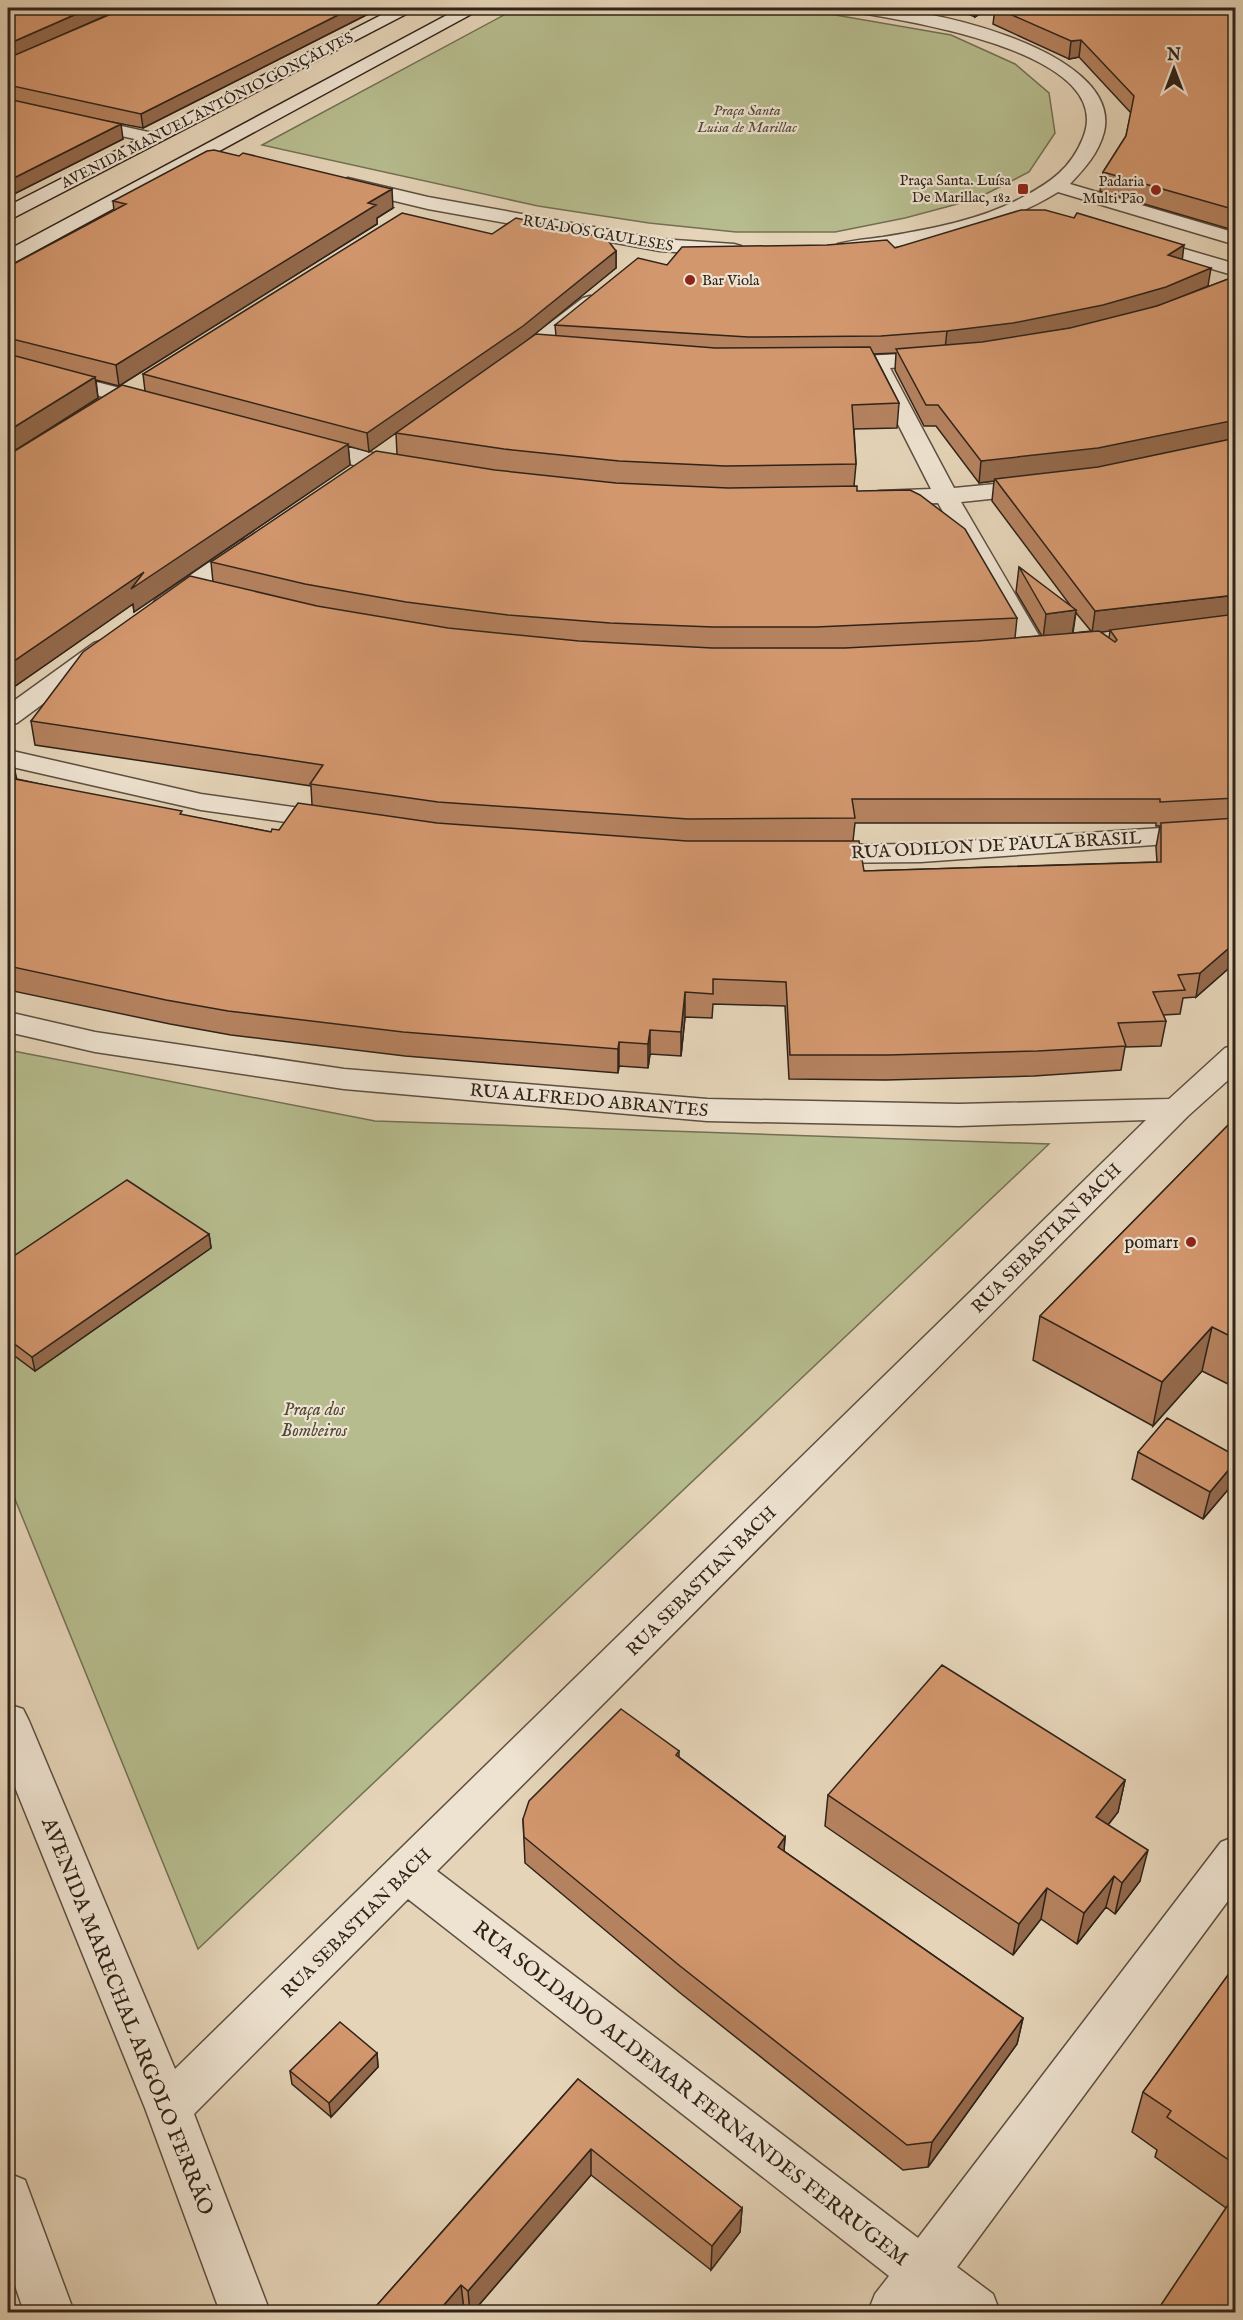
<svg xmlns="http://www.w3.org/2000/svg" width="1243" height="2320" viewBox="0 0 1243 2320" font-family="'IM FELL English',serif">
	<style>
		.green { fill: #b6bc8e; stroke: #737054; stroke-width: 1.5 }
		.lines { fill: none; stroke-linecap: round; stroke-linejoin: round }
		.street-casing { stroke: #5d4f41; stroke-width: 3 }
		.secondary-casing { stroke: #302319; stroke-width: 3 }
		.street { fill: #eee3d1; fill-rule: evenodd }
		.secondary { fill: #eee3d1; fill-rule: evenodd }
		.wall { fill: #b5825f; stroke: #302319; stroke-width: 1.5; fill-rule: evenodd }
		.shaded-wall { fill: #946a4d; stroke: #302319; stroke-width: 1.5 }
		.building { fill: #d3976e; stroke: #302319; stroke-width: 1.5 }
		.poi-dot { fill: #8f2418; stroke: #eee3d1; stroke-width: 2 }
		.labels { text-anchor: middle; stroke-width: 4.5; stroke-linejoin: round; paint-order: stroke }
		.far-street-label { font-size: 15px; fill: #302319; stroke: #eee3d1 }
		.far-park-label { font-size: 15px; font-style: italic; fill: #524936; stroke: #eee3d1 }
		.far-poi-label { font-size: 15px; fill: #302319; stroke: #eee3d1; text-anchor: end }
		.street-label { font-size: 18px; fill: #302319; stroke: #eee3d1 }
		.poi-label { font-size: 18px; fill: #302319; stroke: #eee3d1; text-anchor: end }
		.park-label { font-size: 18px; font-style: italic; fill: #524936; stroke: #eee3d1 }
		.near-street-label { font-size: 21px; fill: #302319; stroke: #eee3d1 }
	</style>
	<rect width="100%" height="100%" fill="#e5d4b8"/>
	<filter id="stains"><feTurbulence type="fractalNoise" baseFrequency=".00333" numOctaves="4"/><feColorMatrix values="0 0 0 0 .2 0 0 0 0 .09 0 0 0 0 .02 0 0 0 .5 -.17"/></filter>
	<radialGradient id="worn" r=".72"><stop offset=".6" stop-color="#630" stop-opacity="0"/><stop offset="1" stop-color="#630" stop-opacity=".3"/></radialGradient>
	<!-- green -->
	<path class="green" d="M517 8H795L951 35 1015 64 1049 93 1055 133 1029 172 976 199 905 218 835 232H736L649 223 538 206 262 145Z
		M8 1050 375 1121 1049 1144 198 1949 8 1482Z"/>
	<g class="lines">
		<!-- street casing -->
		<g class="street-casing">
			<path id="street" d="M853 8C909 1 1124 48 1104 132 1098 154 1085 168 1070 184L1236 233V245L1058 192C1006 224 947 238 888 248 873 251 853 256 838 252L835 248 838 244C853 240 868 239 883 237 930 229 981 220 1023 197 1051 182 1071 168 1083 138 1118 53 911 22 861 13Z
				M8 101 153 133 159 134 162 138 159 142 153 143 8 111Z
				M348 178 428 197 660 239 734 244 741 246 744 250 741 254 734 256 660 251 428 209 341 188 339 184 341 180Z
				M1140 236 1236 264V276L1133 246 1130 242 1133 238Z
				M590 296 597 298 600 302 597 306 520 368 512 369 504 368 501 363 504 358 583 298Z
				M940 352 948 353 951 358 948 363 890 368 954 488 1037 480 1045 482 1049 487 1045 492 1037 494 961 502 1048 651 1044 656 1035 659 1026 656 1022 651 938 503 879 505 871 503 867 498 871 493 879 491 931 489 870 369 825 368 822 363 825 358Z
				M8 359 162 399 165 404 162 409 154 411 8 371Z
				M305 437 415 463 418 468 415 473C389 479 325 456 297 449L294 444 297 439Z
				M248 539 256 541 260 546 256 551 174 609 165 611 156 609 153 604 156 599 240 541Z
				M103 640 112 643 116 648 112 653 17 723 8 725V705L94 643Z
				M8 750 201 794 335 813 345 815 349 821 345 827 335 829 201 810 8 766Z
				M1236 823V839L921 862 817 863 807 860 803 854 807 848 817 845 921 844Z
				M8 1012 95 1032 344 1069 707 1099 959 1104 1169 1099 1225 1048 1236 1045V1073L1188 1116 437 1871 918 2238 1221 1842 1236 1836V1890L957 2267 993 2294 1000 2312H936L928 2306 923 2312H868L875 2294 889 2276 408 1899 194 2114 270 2312H220L145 2108 8 1770V1704L23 1709 29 1721 175 2069 1146 1120 959 1126 707 1121 344 1089 95 1052 8 1032Z
				M8 2173 25 2180 74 2312H24L8 2265Z"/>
		</g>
		<!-- secondary casing -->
		<g class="secondary-casing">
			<path id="secondary" d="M395 8H414L412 11 15 217 8 219V206Z
				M460 8H479L477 11 15 262 8 264V250Z"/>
		</g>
		<!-- street -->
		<use href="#street" class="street"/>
		<!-- secondary -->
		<use href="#secondary" class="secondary"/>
	</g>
	<!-- wall -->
	<path class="wall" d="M8 8H123L75 29 125 8H380L143 128 101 120 123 139 8 197Z
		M921 8H989L975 17 963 12H946Z
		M995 8H1236V228L1233 230 1100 191 1103 172 1126 136 1131 113 1079 57 1069 59 993 24Z
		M113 201 393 208 377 218V224L119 386 96 380 98 398 9 454 13 452 145 391 143 374 492 234 616 251V268L526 341 556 336 555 325 667 265 895 248 1182 259 1208 286 1194 292 1236 276V962L1196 997 1183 998 1180 1014 1163 1015 1166 1021 1161 1046 1125 1047 1121 1070 1034 1076 886 1080 789 1079 785 1006 713 1004 712 1018 685 1017 681 1056 650 1054 648 1068 619 1066 618 1073 405 1056 231 1035 170 1024 8 990V759L17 779 182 815 271 832 279 830 312 805 311 786 35 745 31 721 213 582 211 562 397 454 396 433 472 379 369 452 348 446 350 465 134 612 133 604 8 691V267L114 211ZM896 353 895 370 924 426H936L979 483 994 481 992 501 1073 609 1019 567 1016 592 1042 636 1015 638 1017 618 857 491 854 486 856 464 854 429 897 428 899 403 874 354ZM1076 612 1077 614 1091 631 1073 633ZM1110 631 1109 638 1101 632ZM855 823H1156V826H1160L1156 847 1157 862 864 871 853 841Z
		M1236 1117V1388L1202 1371 1153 1426 1033 1360 1040 1316Z
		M209 1234 211 1248 35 1371 8 1351V1260Z
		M1138 1452 1236 1456V1470L1232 1485 1203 1519 1132 1479Z
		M679 1751V1757L785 1837 784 1851 1023 2018 1017 2044 928 2167 903 2170 679 1992 525 1863 523 1819Z
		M1125 1780 1118 1812 1108 1825 1140 1881 1115 1914 1106 1907 1077 1944 1041 1919 1013 1955 825 1826 828 1795Z
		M1236 1964V2313H1157L1159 2308 1226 2208 1155 2157 1157 2150 1132 2132 1143 2092Z
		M377 2053 378 2067 331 2117 292 2084 290 2071Z
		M578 2079 742 2208 740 2232 711 2270 591 2175 472 2313H468L464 2309 461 2313H370Z"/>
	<!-- shaded-wall -->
	<path class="shaded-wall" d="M90 8H123L8 59V44Z
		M352 8H380L143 128 141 114Z
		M976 8H989L975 17Z
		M1081 40 1079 57 1069 59 1071 41Z
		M121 124 123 139 8 197V181Z
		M392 189 393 208 377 218V224L119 386 116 365 368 203Z
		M1236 216V228L1233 230Z
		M1184 245 1182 262 1168 255Z
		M616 251V268L524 343 369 452 367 433Z
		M1211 268 1208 286 1164 304 1101 323 945 349 947 331Z
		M95 377 98 398 8 455V431Z
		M1236 420V441L1095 470 995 479 994 481 979 483 981 461Z
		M348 444 350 465 134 612 133 604 8 691V665L144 572Z
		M1236 595V617L1092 633 1095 611Z
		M1076 610 1072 635 1043 639 1046 614Z
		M13 759 17 782 9 778Z
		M1236 942V962L1196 997 1200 973Z
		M685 992V1017L681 1056V1032Z
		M650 1030V1054L648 1068V1044Z
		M619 1042V1066L618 1073V1049Z
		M209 1234 211 1248 35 1371 32 1357Z
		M1212 1327 1202 1371 1153 1426 1162 1382Z
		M1236 1461V1470L1232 1485 1203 1519 1210 1492Z
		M1125 1780 1118 1812 1089 1849 1096 1817Z
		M785 1837 783 1864 778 1847Z
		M1148 1850 1140 1881 1115 1914 1122 1883Z
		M1114 1876 1106 1907 1077 1944 1084 1913Z
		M1047 1888 1041 1919 1013 1955 1019 1924Z
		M1023 2018 1017 2044 928 2167 932 2142Z
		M377 2053 378 2067 331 2117 329 2103Z
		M591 2149V2175L472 2313H470L468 2291Z
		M742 2208 740 2232 711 2270 712 2246Z
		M461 2285 464 2309 461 2313H437Z"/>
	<!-- building -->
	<path class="building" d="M8 8H90L8 44Z
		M125 8H352L141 114 8 85V58Z
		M996 8H1222L1236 13V210L1103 172 1126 136 1134 96 1081 40 1071 41Z
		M8 99 121 124 8 181Z
		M214 150 239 156 243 153 392 189 368 203 376 205 116 365 8 338V267L126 204 113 201 207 151Z
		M1021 210H1045L1074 218 1077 213 1184 245 1168 255 1211 268 1166 287 1103 305 1013 323 947 331 881 336 748 337 555 325 638 258 667 265 682 247 827 245 887 240 895 248Z
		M402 213 492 234 516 218 606 238 616 251 523 326 367 433 143 374Z
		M1236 276V420L1098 448 981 461 938 405H926L896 349 982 342 1070 328 1157 306Z
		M536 334 715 348 870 347 899 403 852 405 856 464 725 466 619 461 504 449 396 433Z
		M8 354 95 377 8 431Z
		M122 385 348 444 131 589 144 572 8 665V454L13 452Z
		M1236 438V595L1095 611 995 479 1098 467Z
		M376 451 495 470 616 483 728 488 857 486V491L910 490 920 495 965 529 1017 618 816 627H713L610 623 508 615 406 602 305 584 211 562Z
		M1019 567 1076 610 1046 614Z
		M190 576 317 606 448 628 579 641 712 648H845L977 641 1099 631 1115 642 1117 640 1110 630 1236 614V798L1160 802V799H852L855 818 688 819 438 802 310 784 323 765 31 721 83 652Z
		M8 759H13L9 778 182 811 180 814 271 832 272 829 279 830 298 803 437 823 687 841H859L864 871 1161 862V823L1236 818V942L1200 973 1178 975 1185 990 1153 992 1166 1021 1118 1023 1126 1046 1038 1051 888 1055H790L786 982 713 979V994L685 992 681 1032 650 1030 648 1044 619 1042 618 1049 403 1032 228 1011 166 1000 8 966Z
		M1236 1117V1339L1212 1327 1162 1382 1040 1316Z
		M127 1180 209 1234 32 1357 8 1339V1260Z
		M1167 1418 1236 1456V1461L1210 1492 1138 1452Z
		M942 1665 1125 1780 1096 1817 1148 1850 1122 1883 1114 1876 1084 1913 1047 1888 1019 1924 828 1795Z
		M621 1709 679 1751 676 1755 785 1837 778 1847 1023 2018 932 2142 907 2145 680 1966 524 1837 523 1819 529 1801Z
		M1236 1964V2165L1167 2117 1171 2111 1143 2092Z
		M340 2022 377 2053 329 2103 290 2071Z
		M578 2079 742 2208 712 2246 591 2149 468 2291 461 2285 437 2313H370Z
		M1236 2193V2313H1165L1159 2308Z"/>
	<!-- markers -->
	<g class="poi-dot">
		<rect x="1017" y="183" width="12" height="12" rx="3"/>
		<circle cx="1156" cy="190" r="6"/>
		<circle cx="690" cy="280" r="6"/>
		<circle cx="1191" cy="1242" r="6"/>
	</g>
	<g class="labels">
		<!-- far-street labels -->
		<g class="far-street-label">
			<text transform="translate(207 110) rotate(-27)" y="5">AVENIDA MANUEL ANTÔNIO GONÇALVES</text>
			<text transform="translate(598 233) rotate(10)" y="5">RUA DOS GAULESES</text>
		</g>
		<!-- far-park labels -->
		<g class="far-park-label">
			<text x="747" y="115">Praça Santa<tspan x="747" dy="17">Luisa de Marillac</tspan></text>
		</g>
		<!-- far-poi labels -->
		<g class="far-poi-label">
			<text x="1011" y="185">Praça Santa. Luísa<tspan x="1011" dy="17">De Marillac, 182</tspan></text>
			<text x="1144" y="186">Padaria<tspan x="1144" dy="17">Multi Pão</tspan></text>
			<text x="702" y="285" text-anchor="start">Bar Viola</text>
		</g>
		<!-- street labels -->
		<g class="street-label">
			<text transform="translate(996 845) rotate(-3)" y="6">RUA ODILON DE PAULA BRASIL</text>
			<text transform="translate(589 1100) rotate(5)" y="6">RUA ALFREDO ABRANTES</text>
			<text transform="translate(1046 1238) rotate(-45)" y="6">RUA SEBASTIAN BACH</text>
			<text transform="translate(701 1581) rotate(-45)" y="6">RUA SEBASTIAN BACH</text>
			<text transform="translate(356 1923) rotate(-45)" y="6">RUA SEBASTIAN BACH</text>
		</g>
		<!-- poi labels -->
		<g class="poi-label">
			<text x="1179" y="1248">pomar1</text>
		</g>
		<!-- park labels -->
		<g class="park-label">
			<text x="314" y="1415">Praça dos<tspan x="314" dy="21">Bombeiros</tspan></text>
		</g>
		<!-- near-street labels -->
		<g class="near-street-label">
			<text transform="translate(128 2016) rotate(68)" y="7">AVENIDA MARECHAL ARGOLO FERRÃO</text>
			<text transform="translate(691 2093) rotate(38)" y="7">RUA SOLDADO ALDEMAR FERNANDES FERRUGEM</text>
		</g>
	</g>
	<!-- margin -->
	<rect width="1243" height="2320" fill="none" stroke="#e5d4b8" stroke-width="30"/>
	<rect x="9" y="9" width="1225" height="2302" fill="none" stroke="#302319" stroke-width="3"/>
	<rect x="15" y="15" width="1213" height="2290" fill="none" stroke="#302319" stroke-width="1.5"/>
	<!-- north arrow -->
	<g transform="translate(1174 69)" stroke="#eee3d1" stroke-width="4.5" paint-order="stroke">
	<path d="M0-4.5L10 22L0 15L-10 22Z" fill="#302319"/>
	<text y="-9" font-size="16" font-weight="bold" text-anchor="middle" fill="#302319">N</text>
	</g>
	<rect width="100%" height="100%" filter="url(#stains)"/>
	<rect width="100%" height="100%" fill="url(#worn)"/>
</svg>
